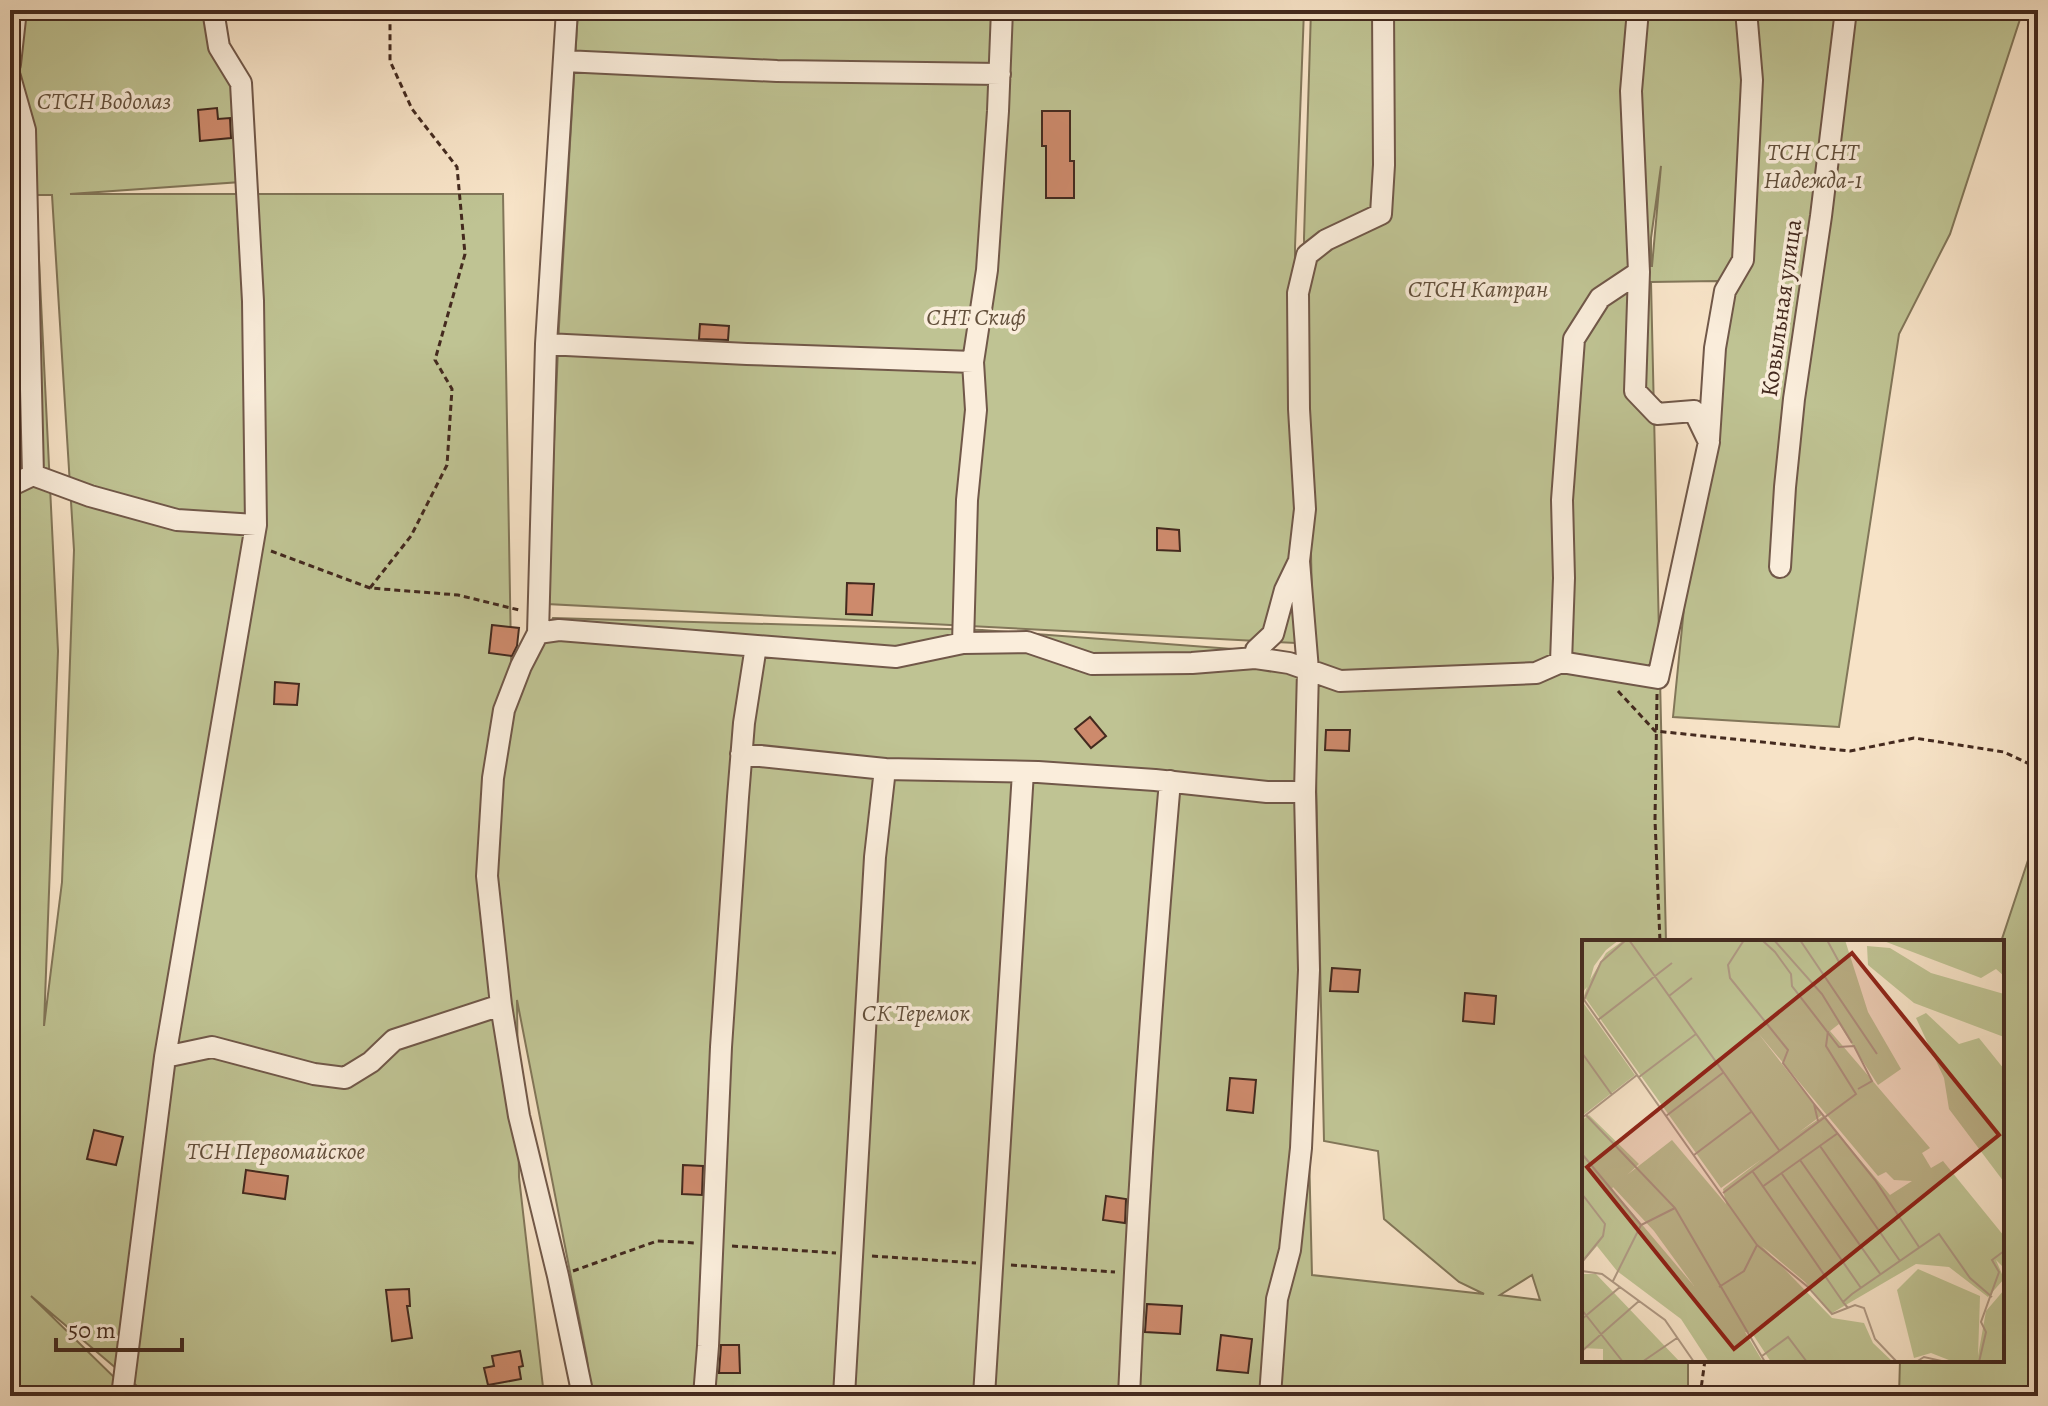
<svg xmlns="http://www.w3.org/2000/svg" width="2048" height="1406" viewBox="0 0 2048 1406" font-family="Alegreya,serif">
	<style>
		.green { fill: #bfc393; stroke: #827659; stroke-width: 2; fill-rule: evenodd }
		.building { fill: #cd8a6c; stroke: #442a1f; stroke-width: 2 }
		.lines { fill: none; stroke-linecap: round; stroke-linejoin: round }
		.minor-casing { stroke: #715849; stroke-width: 24 }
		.path { stroke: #442a1f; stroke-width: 3; stroke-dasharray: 6 4; stroke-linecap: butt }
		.minor { stroke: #faeddb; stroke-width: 20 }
		.labels { text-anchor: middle; stroke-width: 7; stroke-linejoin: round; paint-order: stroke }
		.park-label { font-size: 24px; font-style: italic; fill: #63503c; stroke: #faeddb }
		.street-label { font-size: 24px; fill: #442a1f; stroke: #faeddb }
		.inset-road { fill: none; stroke: #af9984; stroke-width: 2 }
		.view { fill: #8f2418; fill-opacity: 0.15; stroke: #8f2418; stroke-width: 4 }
		.inset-edge { fill: none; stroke: #442a1f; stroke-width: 4 }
	</style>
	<rect width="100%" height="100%" fill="#f7e3c7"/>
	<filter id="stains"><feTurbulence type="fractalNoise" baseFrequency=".0025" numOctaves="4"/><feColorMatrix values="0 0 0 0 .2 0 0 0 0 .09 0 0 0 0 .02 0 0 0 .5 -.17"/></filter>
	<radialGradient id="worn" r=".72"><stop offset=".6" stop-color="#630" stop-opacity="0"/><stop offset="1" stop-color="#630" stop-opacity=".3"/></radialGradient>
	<!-- green -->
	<path class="green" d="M10 10H224L226 46 255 181 70 194H503L512 710 553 618 982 630 1297 654 1312 1275 1484 1294 1459 1282 1384 1219 1378 1151 1324 1141 1304 238 1311 10H2023L1950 234 1899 334 1839 727 1673 717 1717 281 1651 282 1666 942H1584V1360H1688V1396H591L587 1359 517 1000 519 1177 544 1396H144V1392L31 1296 119 1382 117 1396H10V115L36 199 58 651 44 1026 62 882 74 550 52 195H37L10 104ZM1661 166 1652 266H1651V238ZM1532 1275 1540 1300 1500 1295Z
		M578 10H1304L1295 247 1296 643 547 604 559 326Z
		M2038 830V1396H1899L1900 1360H2002L2001 942Z"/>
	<!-- building -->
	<path class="building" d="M217 108 218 119 230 118 231 138 200 141 198 110Z
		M1042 111H1070V161H1074V198H1046V146H1042Z
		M700 324 729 326 728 340 699 339Z
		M10 407H18L19 430H10Z
		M1157 528 1179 530 1180 551 1157 550Z
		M847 583 874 584 872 615 846 614Z
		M492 625 519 628 517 646 512 656 489 653Z
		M275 682 299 684 297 705 274 704Z
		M1090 717 1106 736 1091 748 1075 729Z
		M1326 730H1350L1349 751 1325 750Z
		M1332 968 1360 970 1358 992 1330 991Z
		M1465 993 1496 996 1494 1024 1463 1021Z
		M1230 1078 1256 1080 1253 1113 1227 1110Z
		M94 1130 123 1137 116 1165 87 1159Z
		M683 1165 703 1166 702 1195 682 1194Z
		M246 1170 288 1176 285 1199 243 1193Z
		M1106 1196 1126 1199 1125 1223 1103 1220Z
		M409 1289 410 1306H407L412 1338 392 1341 386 1290Z
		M1147 1304 1182 1306 1180 1334 1145 1332Z
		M1221 1335 1252 1339 1248 1373 1217 1370Z
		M721 1345H739L740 1373H719Z
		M520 1351 523 1366 519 1367 521 1379 488 1385 484 1368 494 1366 492 1356Z"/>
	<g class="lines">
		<!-- minor casing -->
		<g class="minor-casing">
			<path id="minor" d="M564 61 777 71 1000 74
				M10 64 16 10
				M10 77 25 130 33 475
				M546 344 747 354 973 362
				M1709 439 1715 348 1725 291 1743 260 1752 80 1746 10
				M10 486 33 475 90 496 177 520 256 525
				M1780 567 1785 487 1794 399 1821 216 1846 10
				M538 633 559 630 896 657 963 643 1027 642 1092 664 1192 663 1255 658 1289 663 1340 681 1536 673 1561 662 1564 578 1562 500 1574 339 1600 298 1639 272
				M963 643 967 500 976 410 973 362 987 270 998 111 1002 10
				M1255 658 1256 650 1273 634 1285 590 1299 561 1305 509 1299 409 1298 293 1307 255 1326 240 1381 214 1384 165 1383 10
				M1561 662 1658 678 1709 442 1694 411 1657 414 1635 391 1639 272 1631 91 1638 10
				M741 754 885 769 1038 772 1155 780 1267 792H1305
				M501 1005 519 1116 558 1276 583 1396
				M165 1057 212 1047 314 1074 345 1078 371 1062 394 1040 501 1005 487 876 493 778 504 710 521 666 538 633 546 344 567 10
				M122 1396 165 1057 256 525 253 301 241 83 219 47 213 10
				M704 1396 708 1346 721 1047 738 797 744 723 756 646
				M844 1396 875 857 885 769
				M984 1396 1023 772
				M1129 1396C1138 1191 1152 986 1170 781
				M1270 1396 1277 1299 1290 1250 1301 1148 1309 970 1305 792 1308 670 1299 561"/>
		</g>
		<!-- path -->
		<path class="path" d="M271 551 370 588 458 595 519 610
			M370 588 411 536 447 465 452 389 435 360 465 254 457 167 412 109 390 61V10
			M1618 691 1655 731 1850 751 1914 738 2004 752 2038 768
			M1657 694 1655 820 1660 942
			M732 1246 836 1253
			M872 1256 976 1263
			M1011 1265 1115 1272
			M573 1271 657 1241 696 1243
			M1700 1396 1705 1360"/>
		<!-- minor -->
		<use href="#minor" class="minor"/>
	</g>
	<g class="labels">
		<!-- park labels -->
		<g class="park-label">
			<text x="104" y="109">СТСН Водолаз</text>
			<text x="1813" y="160">ТСН СНТ<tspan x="1813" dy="28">Надежда-1</tspan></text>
			<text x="1478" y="297">СТСН Катран</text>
			<text x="976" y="325">СНТ Скиф</text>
			<text x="916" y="1021">СК Теремок</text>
			<text x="276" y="1159">ТСН Первомайское</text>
		</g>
		<!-- street labels -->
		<g class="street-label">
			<text transform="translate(1781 308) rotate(-82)" y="8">Ковыльная улица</text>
		</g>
	</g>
	<!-- overview -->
	<g transform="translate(1582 940)">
		<rect width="422" height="422" fill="#f7e3c7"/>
		<path d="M0 0H37L24 10 12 26 8 40 24 13 42 0H263L286 72 319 129 296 145 257 84 248 91 348 208 340 213 349 228 361 221 422 296V328L414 320 422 339 406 357 367 327 334 324 250 373 223 342 180 306 250 378 282 383 291 403 311 422H189L170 393 163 392 181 422H127L99 379 35 331 15 306 0 323V180L7 175 57 224 45 235 90 200 144 264 141 249 180 219 139 248 2 56 5 47 0 53ZM176 93 296 236 304 232 312 240 330 241 308 255 241 176 216 193 240 175ZM31 247 72 291 112 346 30 249ZM299 0H422V36L414 29 399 38ZM285 6 308 8 349 33 422 54V97L332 63 286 25ZM0 61 53 135 0 176ZM344 73 377 104 397 98 422 129V242L367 169 362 138 334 78ZM336 329 398 356 396 416 404 371 422 350V422H372L349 413 332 418 315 350ZM0 334H14L98 422H21V409L0 408Z" fill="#bfc393" fill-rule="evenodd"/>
		<path class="inset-road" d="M47 0 197 210M162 0 146 25 148 38 206 110 201 123 232 164 236 181M180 0 193 12 209 34 210 46 257 107 272 106 290 141 276 149M192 0 240 54 270 103M218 0 295 114M245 0 257 22M87 56 110 38M0 57 175 305 162 331 137 347M2 60 19 22 44 0M16 80 90 23M0 113 30 155M57 137 114 94M232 164 293 240 337 307M4 175 93 268 183 422M84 176 142 132M0 178 55 135M238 206 318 321M0 214 59 285M112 215 169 172M218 220 299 335M171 232 261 362M200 234 279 348M180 247 256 193M141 253 274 154 244 106 246 91M0 254 23 284 21 296 0 322M175 305 226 347 250 374 273 365 282 368 293 399 315 422M0 331 20 334 83 380 112 422M31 341 59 285 93 268M266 368 261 362 270 354 357 294 388 338 410 357M0 370 41 422M0 379 38 347M0 411 57 361M180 416 206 397 225 422M60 422 95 398M334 422 342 417 364 422M397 422 404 392 399 382 417 332 410 320 422 311"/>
		<path class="view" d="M270 13 417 195 152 409 5 227Z"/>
		<rect width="422" height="422" class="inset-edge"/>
	</g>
	<!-- margin -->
	<rect width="2048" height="1406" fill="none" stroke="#f7e3c7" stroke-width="40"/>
	<rect x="12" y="12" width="2024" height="1382" fill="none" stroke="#442a1f" stroke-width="4"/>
	<rect x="20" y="20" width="2008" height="1366" fill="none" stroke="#442a1f" stroke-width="2"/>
	<!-- scale -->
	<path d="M56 1338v12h126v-12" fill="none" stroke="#442a1f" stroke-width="4"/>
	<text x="68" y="1338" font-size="24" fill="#442a1f" stroke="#faeddb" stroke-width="6" paint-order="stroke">50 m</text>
	<rect width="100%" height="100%" filter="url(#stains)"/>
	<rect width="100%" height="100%" fill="url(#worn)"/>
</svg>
